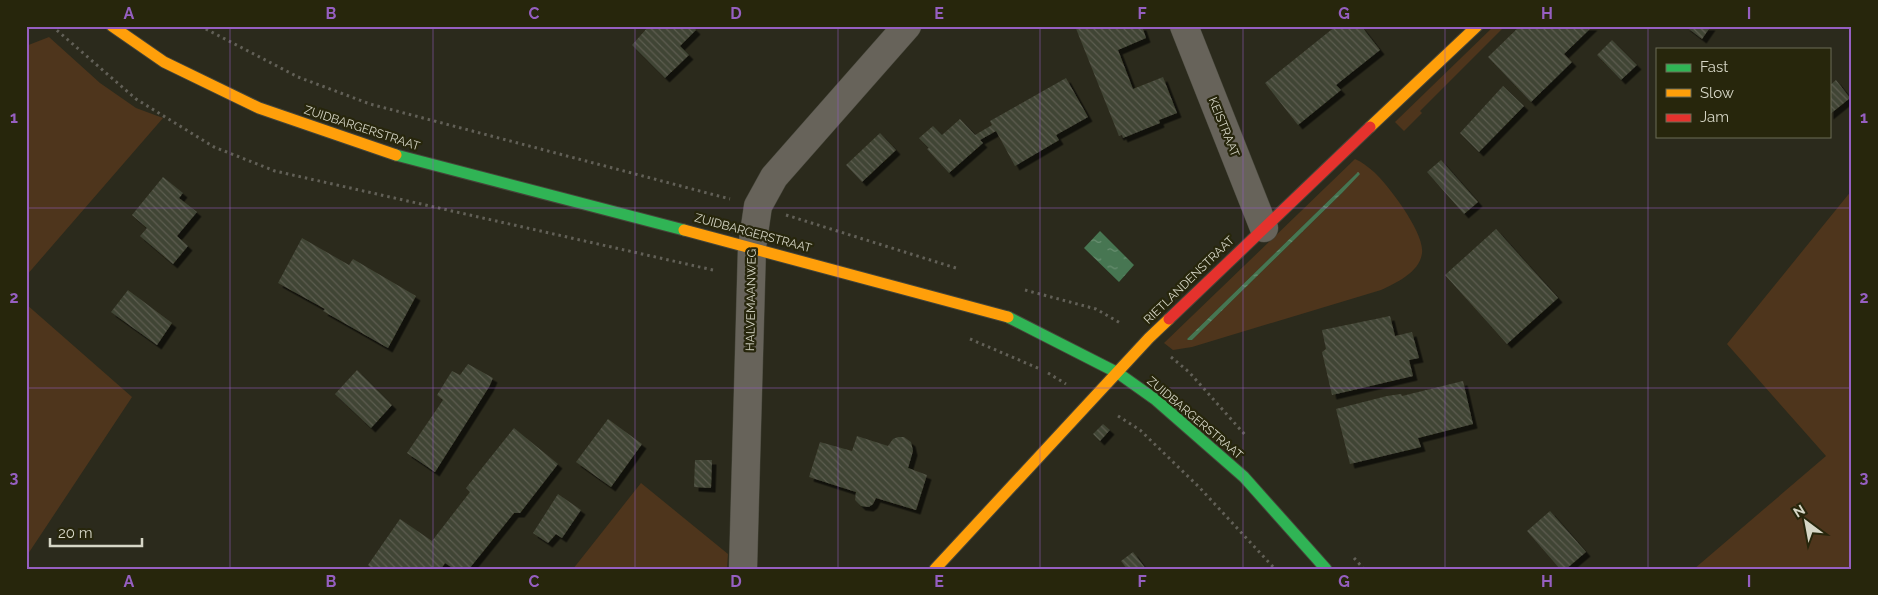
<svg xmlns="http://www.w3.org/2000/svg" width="1878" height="595" viewBox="0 0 1878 595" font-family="Raleway,sans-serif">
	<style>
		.green { fill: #4e351c; fill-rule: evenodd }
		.water { fill: url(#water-ripples) }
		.building { fill: url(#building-back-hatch); filter: url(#shadow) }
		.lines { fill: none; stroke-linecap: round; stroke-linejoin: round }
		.street-casing { stroke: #454539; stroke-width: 29 }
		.fast-casing { stroke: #454539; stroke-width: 13 }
		.slow-casing { stroke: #454539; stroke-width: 13 }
		.jam-casing { stroke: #454539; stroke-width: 13 }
		.path { stroke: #626057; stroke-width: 3; stroke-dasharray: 2.5 4; stroke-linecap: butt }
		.street { stroke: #67635a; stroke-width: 28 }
		.fast { stroke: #30b455; stroke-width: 11 }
		.slow { stroke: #ff9f0a; stroke-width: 11 }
		.jam { stroke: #e5322d; stroke-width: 11 }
		.grid { fill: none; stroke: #965fc1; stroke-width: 1; stroke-opacity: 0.55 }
		.labels { text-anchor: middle; stroke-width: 4.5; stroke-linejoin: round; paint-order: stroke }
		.street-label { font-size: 12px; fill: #d6d6c6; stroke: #27260c }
		.neatline { fill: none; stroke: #965fc1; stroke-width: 2 }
		.grid-label { font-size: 16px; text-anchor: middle; font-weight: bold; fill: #965fc1 }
	</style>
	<defs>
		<pattern id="water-ripples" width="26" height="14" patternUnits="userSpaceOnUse" patternTransform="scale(1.25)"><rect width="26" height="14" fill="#477652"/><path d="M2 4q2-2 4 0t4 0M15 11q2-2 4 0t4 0" fill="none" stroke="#698f71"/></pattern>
		<pattern id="building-back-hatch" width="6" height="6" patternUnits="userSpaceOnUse" patternTransform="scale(1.25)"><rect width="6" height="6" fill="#414434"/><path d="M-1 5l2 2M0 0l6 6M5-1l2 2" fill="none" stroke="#5c5e50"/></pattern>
		<filter id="shadow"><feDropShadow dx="4.5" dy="4.5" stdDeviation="0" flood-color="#0009"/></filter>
	</defs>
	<rect width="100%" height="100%" fill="#2b2a1c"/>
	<!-- green -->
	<path class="green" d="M1494 26H1505L1420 111 1422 113 1404 131 1395 122Z
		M49 37 100 83 136 108 163 118 26 276V46Z
		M1355 159C1362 162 1368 167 1374 172 1388 185 1425 233 1422 253 1420 272 1396 283 1381 290L1192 347 1173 350 1164 343ZM1358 172 1342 193 1192 340 1187 339Z
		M1852 190V569H1694L1826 456 1727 344Z
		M26 304 132 397 26 557Z
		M641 483 728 554 727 569H573Z"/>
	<!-- water -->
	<path class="water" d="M1358 172 1360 174 1342 193 1192 340H1188L1187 339Z
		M1100 231 1134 265 1119 282 1084 248Z"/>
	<!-- building -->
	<path class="building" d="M649 26H692L696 30 680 46 689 55 665 78 632 45Z
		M1075 26H1126L1127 29 1134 26H1142L1146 38 1118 50 1133 89 1163 77 1177 113 1159 120 1160 123 1123 138 1122 135 1119 136Z
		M1336 26H1361L1380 50 1336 85 1341 90 1298 125 1265 83Z
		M1520 26H1593L1564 54 1572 62 1531 102 1488 57Z
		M1685 26H1711L1702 39Z
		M1612 40 1637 65 1621 80 1597 55Z
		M1066 78 1088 117 1056 135 1059 140 1015 166 996 131 980 140 983 143 949 173 927 149 929 148 919 138 933 126 942 135 960 119 975 135 992 125 990 121Z
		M1836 80 1850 98 1829 115V86Z
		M1503 86 1524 106 1479 152 1460 133Z
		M880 133 896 150 862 182 846 165Z
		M1441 160 1478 202 1464 214 1427 172Z
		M163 177 183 193 179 198 197 212 177 236 188 246 173 264 140 236 147 228 132 215Z
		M1496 229 1558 298 1507 344 1445 275Z
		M302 238 349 265 353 259 416 296 388 348 323 311 325 309 278 283Z
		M128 290 172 323 157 345 111 312Z
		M1390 316 1395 336 1412 332 1419 358 1409 360 1413 376 1332 395 1322 352 1326 349 1322 330Z
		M468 364 493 378 489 387 435 472 407 453 443 400 437 395 452 371 460 375Z
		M357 370 392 405 371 428 335 394Z
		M1463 381 1473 424 1418 438 1421 447 1350 464 1336 409 1387 396 1401 394 1402 396Z
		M608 419 642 444 611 487 576 462Z
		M1103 424 1110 430 1100 441 1093 434Z
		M514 428 558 464 520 513H514L469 569H454L445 563 441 569H372L368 565 400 519 432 541 470 492 466 488Z
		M857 436 888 446 893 439 898 437H904L911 442 913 451 908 468 927 475 916 510 876 498 873 504 869 507 861 506 855 500 856 492 809 477 820 442 852 451Z
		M695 460H712L711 488 694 487Z
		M558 494 581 510 562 538 556 534 548 543 533 533Z
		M1550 511 1586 552 1566 569H1560L1527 531Z
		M1133 552 1146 569H1127L1121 561Z"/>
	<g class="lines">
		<!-- street casing -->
		<g class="street-casing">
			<path id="street" d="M1184 26 1264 228
				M743 569 752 247 758 206 774 177 907 26"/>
		</g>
		<!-- fast casing -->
		<g class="fast-casing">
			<path id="fast" d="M396 155 684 230
				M1008 317 1118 373 1156 400 1244 477 1326 569"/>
		</g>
		<!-- slow casing -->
		<g class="slow-casing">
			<path id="slow" d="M112 26 164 62 259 108 396 155
				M1370 127 1477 26
				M684 230 1008 317
				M935 569 1149 338 1169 319"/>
		</g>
		<!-- jam casing -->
		<g class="jam-casing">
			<path id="jam" d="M1169 319 1370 127"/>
		</g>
		<!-- path -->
		<path class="path" d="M52 26 136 99 214 147 275 171 713 270
			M200 26 298 77 370 104 730 199
			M786 215 959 269
			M1025 290 1096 309 1122 324
			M970 339 1040 369
			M1171 357 1189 372 1247 437
			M1048 373 1066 384
			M1118 416 1140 430 1199 487 1275 569
			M1354 558 1364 569"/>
		<!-- street -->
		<use href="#street" class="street"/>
		<!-- fast -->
		<use href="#fast" class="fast"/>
		<!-- slow -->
		<use href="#slow" class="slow"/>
		<!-- jam -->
		<use href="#jam" class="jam"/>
	</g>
	<!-- grid -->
	<path class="grid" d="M230 26V569M433 26V569M635 26V569M838 26V569M1040 26V569M1243 26V569M1445 26V569M1648 26V569M26 208H1852M26 388H1852"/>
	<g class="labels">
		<!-- street labels -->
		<g class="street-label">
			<text transform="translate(1224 127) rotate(68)" y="4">KEISTRAAT</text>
			<text transform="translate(362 128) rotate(18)" y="4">ZUIDBARGERSTRAAT</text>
			<text transform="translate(753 233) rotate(15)" y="4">ZUIDBARGERSTRAAT</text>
			<text transform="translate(1189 280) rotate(-44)" y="4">RIETLANDENSTRAAT</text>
			<text transform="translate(751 300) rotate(-89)" y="4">HALVEMAANWEG</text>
			<text transform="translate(1195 418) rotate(40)" y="4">ZUIDBARGERSTRAAT</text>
		</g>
	</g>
	<!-- border -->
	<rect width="1878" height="595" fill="none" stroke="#27260c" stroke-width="55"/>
	<!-- legend -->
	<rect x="1656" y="48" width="175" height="90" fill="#27260c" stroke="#6d6c56"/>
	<rect x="1666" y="64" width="25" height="8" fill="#30b455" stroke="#6d6c56"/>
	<text x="1700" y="72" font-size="15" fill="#d6d6c6">Fast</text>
	<rect x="1666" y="89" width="25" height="8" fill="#ff9f0a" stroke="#6d6c56"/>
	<text x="1700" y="98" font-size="15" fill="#d6d6c6">Slow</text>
	<rect x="1666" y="114" width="25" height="8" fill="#e5322d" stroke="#6d6c56"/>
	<text x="1700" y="122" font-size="15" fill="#d6d6c6">Jam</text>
	<!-- north arrow -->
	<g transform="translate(1806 522) rotate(328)" stroke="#27260c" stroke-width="4" paint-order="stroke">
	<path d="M0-4L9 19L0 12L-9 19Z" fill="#d6d6c6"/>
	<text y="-8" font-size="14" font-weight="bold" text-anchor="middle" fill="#d6d6c6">N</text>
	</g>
	<!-- scale -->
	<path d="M50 538v8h92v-8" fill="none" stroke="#d6d6c6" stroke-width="2.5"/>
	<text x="58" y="538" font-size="15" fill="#d6d6c6" stroke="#27260c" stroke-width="4" paint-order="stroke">20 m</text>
	<rect x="28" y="28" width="1822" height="540" class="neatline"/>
	<g class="grid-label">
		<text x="129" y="19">A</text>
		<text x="331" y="19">B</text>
		<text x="534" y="19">C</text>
		<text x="736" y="19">D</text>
		<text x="939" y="19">E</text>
		<text x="1142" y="19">F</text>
		<text x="1344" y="19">G</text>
		<text x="1547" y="19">H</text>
		<text x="1749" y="19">I</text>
		<text x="14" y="123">1</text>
		<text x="1864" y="123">1</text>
		<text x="14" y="303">2</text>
		<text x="1864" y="303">2</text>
		<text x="14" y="483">3</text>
		<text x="1864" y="483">3</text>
		<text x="129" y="587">A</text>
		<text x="331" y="587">B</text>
		<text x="534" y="587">C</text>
		<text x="736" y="587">D</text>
		<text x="939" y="587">E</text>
		<text x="1142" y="587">F</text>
		<text x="1344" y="587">G</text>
		<text x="1547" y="587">H</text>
		<text x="1749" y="587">I</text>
	</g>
</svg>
